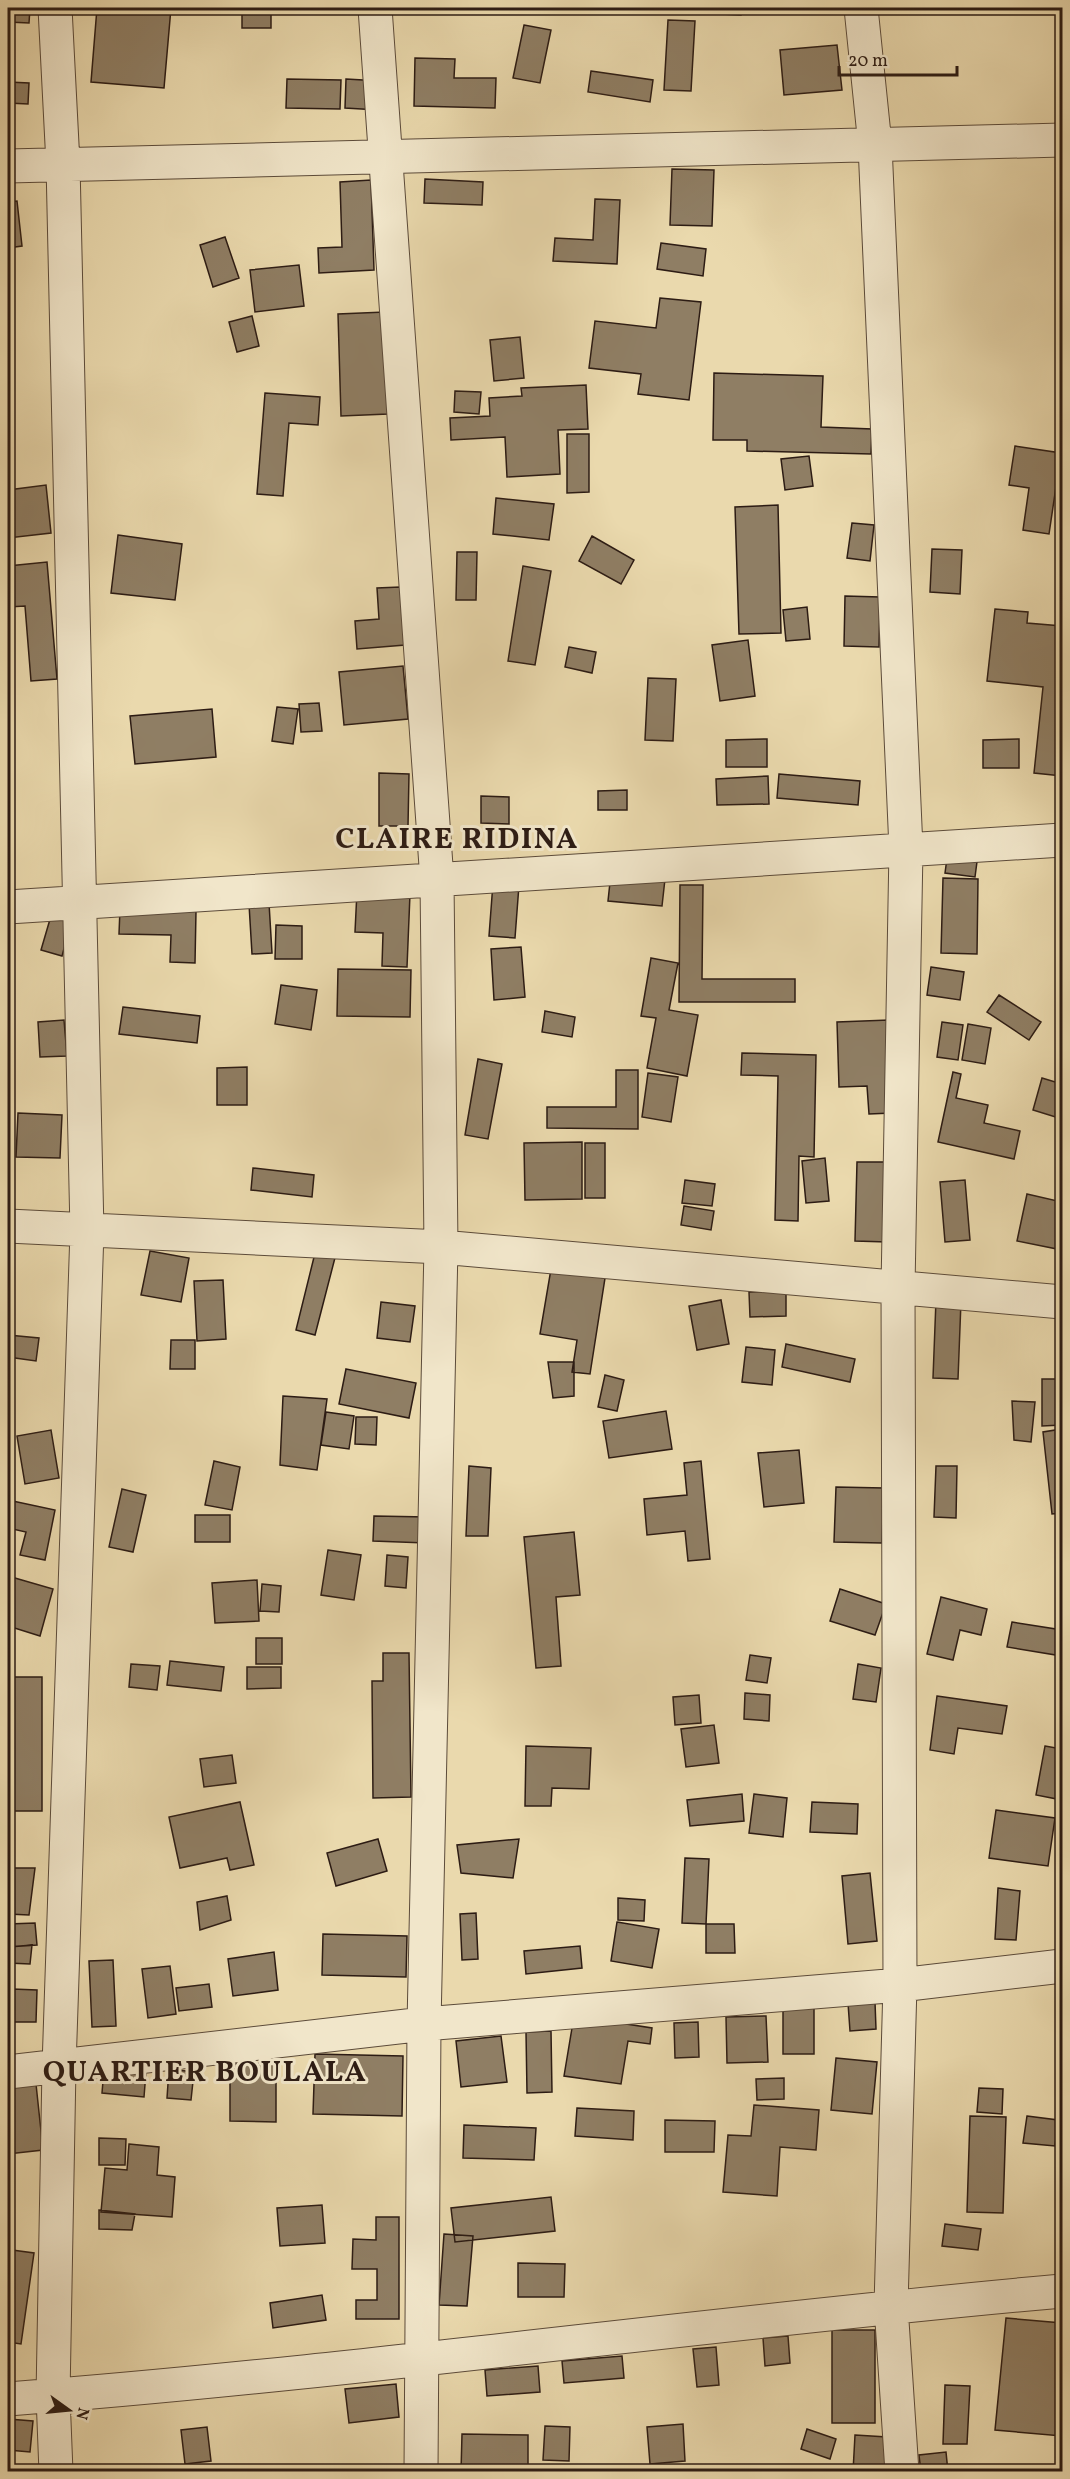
<svg xmlns="http://www.w3.org/2000/svg" width="1070" height="2479" viewBox="0 0 1070 2479" font-family="Vollkorn,serif">
	<style>
		.building { fill: #8f7e64; stroke: #2d1c14; stroke-width: 1.5 }
		.lines { fill: none; stroke-linecap: round; stroke-linejoin: round }
		.minor-casing { stroke: #5c4b3a; stroke-width: 35 }
		.minor { stroke: #f1e6ca; stroke-width: 33 }
		.labels { text-anchor: middle; stroke-width: 6; stroke-linejoin: round; paint-order: stroke }
		.district-label { font-size: 30px; font-weight: bold; letter-spacing: 1.5px; fill: #2d1c14; stroke: #f1e6ca }
	</style>
	<rect width="100%" height="100%" fill="#ead9ad"/>
	<filter id="stains"><feTurbulence type="fractalNoise" baseFrequency=".00333" numOctaves="4"/><feColorMatrix values="0 0 0 0 .2 0 0 0 0 .09 0 0 0 0 .02 0 0 0 .5 -.17"/></filter>
	<radialGradient id="worn" r=".72"><stop offset=".6" stop-color="#630" stop-opacity="0"/><stop offset="1" stop-color="#630" stop-opacity=".3"/></radialGradient>
	<!-- building -->
	<path class="building" d="M9 8H30L29 23 8 22Z
		M97 8H171L164 88 91 82Z
		M242 8H271V28H242Z
		M722 8H742L741 15 721 14Z
		M668 20 695 21 691 91 664 90Z
		M524 25 551 30 540 83 513 78Z
		M837 45 842 90 784 95 780 50Z
		M415 58 455 59 454 78H496L495 108 414 106Z
		M591 71 653 80 650 102 588 92Z
		M287 79 341 80 340 109 286 108Z
		M346 79 380 81 378 110 345 108Z
		M8 82 29 83 28 104 8 103Z
		M672 169 714 170 712 226 670 225Z
		M425 179 483 182 482 205 424 203Z
		M371 180 374 270 319 273 318 248 342 247 340 182Z
		M595 199 620 200 617 264 553 261 555 238 593 240Z
		M17 201 22 246 8 248V202Z
		M225 237 239 278 213 287 200 245Z
		M661 243 706 249 703 276 657 269Z
		M299 265 304 306 255 312 250 270Z
		M660 298 701 302 689 400 638 394 641 374 589 368 595 321 656 328Z
		M385 312 388 414 341 416 338 314Z
		M252 316 259 346 237 352 229 322Z
		M520 337 524 378 494 381 490 340Z
		M714 373 823 376 821 427 872 429 871 454 747 451V440H713Z
		M586 385 588 429 558 430 560 474 507 477 505 437 451 440 450 418 490 416 489 398 522 396 521 388Z
		M455 391 481 392 479 414 454 412Z
		M265 393 320 397 318 425 289 423 283 496 257 494Z
		M567 434H589V492L567 493Z
		M1015 446 1061 453 1049 534 1023 530 1029 488 1009 485Z
		M809 456 813 486 785 490 781 459Z
		M46 485 51 533 8 538V490Z
		M496 498 554 504 549 540 493 534Z
		M778 505 781 633 739 634 735 507Z
		M852 523 874 525 870 561 847 558Z
		M118 535 182 544 175 600 111 593Z
		M592 536 634 560 621 584 579 561Z
		M932 549 962 550 960 594 930 592Z
		M457 552H477L476 600H456Z
		M47 562 57 679 31 681 25 606 8 607V566Z
		M523 566 551 571 535 665 508 661Z
		M400 587 405 645 357 649 355 621 379 619 377 588Z
		M845 596 880 597 879 647 844 646Z
		M807 607 810 639 786 641 783 610Z
		M995 609 1028 612 1027 623 1062 626V776L1034 773 1043 687 987 681Z
		M748 640 755 696 720 701 712 645Z
		M569 647 596 652 592 673 565 667Z
		M403 666 408 719 344 725 339 672Z
		M648 678 676 679 673 741 645 740Z
		M319 703 322 731 301 732 299 704Z
		M277 707 298 709 293 744 272 741Z
		M212 709 216 757 135 764 130 716Z
		M767 739V767H726V740Z
		M1019 739V768H983V740Z
		M379 773 409 774 408 826H379Z
		M779 774 860 781 858 805 777 798Z
		M768 776 769 804 717 805 716 779Z
		M627 790V810H598V791Z
		M481 796 509 797V824L481 823Z
		M948 851 978 854 975 877 945 873Z
		M611 873 665 879 662 906 608 901Z
		M943 878 978 879 977 954 941 953Z
		M493 883 519 885 515 938 489 936Z
		M680 885H703L702 979H795V1002H679Z
		M357 891 410 894 407 967 382 966 383 933 355 932Z
		M269 903 272 953 252 954 249 904Z
		M53 909 73 915 62 956 41 950Z
		M120 909 196 911 195 963 170 962 171 935 119 934Z
		M276 925 302 926V959H275Z
		M521 947 525 997 494 1000 491 949Z
		M651 958 678 963 669 1010 698 1015 687 1076 647 1068 656 1018 641 1016Z
		M931 967 964 972 960 1000 927 995Z
		M338 969 411 970 410 1017 337 1016Z
		M281 985 317 990 311 1030 275 1024Z
		M999 995 1041 1022 1029 1040 987 1012Z
		M123 1007 200 1016 197 1043 119 1034Z
		M545 1011 575 1017 572 1037 542 1032Z
		M64 1020 67 1056 40 1057 38 1022Z
		M889 1020 892 1113 869 1114 867 1086 839 1087 837 1022Z
		M942 1022 963 1025 958 1060 937 1057Z
		M968 1024 991 1028 985 1064 962 1060Z
		M742 1053 816 1055 814 1157 799 1156 798 1221 775 1220 778 1076 741 1075Z
		M478 1059 502 1064 488 1139 465 1135Z
		M247 1067V1105H217V1068Z
		M616 1070H638V1129L547 1128V1107H616Z
		M953 1072 961 1074 956 1098 988 1105 984 1123 1020 1131 1014 1159 938 1142Z
		M648 1073 678 1077 671 1122 642 1117Z
		M1042 1078 1062 1084V1119L1033 1110Z
		M18 1113 62 1115 60 1158 16 1157Z
		M582 1142V1199L525 1200 524 1143Z
		M585 1143H605V1198H585Z
		M825 1158 829 1201 806 1203 802 1161Z
		M857 1162H889L887 1242 855 1241Z
		M253 1168 314 1175 312 1197 251 1190Z
		M685 1180 715 1184 712 1206 682 1203Z
		M965 1180 970 1240 945 1242 940 1182Z
		M1027 1194 1062 1202V1250L1017 1241Z
		M684 1206 714 1211 711 1230 681 1225Z
		M317 1245 337 1250 315 1335 296 1330Z
		M150 1251 189 1258 181 1302 141 1295Z
		M551 1269 605 1278 590 1374 572 1372 577 1340 540 1334Z
		M223 1280 226 1339 197 1341 194 1281Z
		M786 1291V1316L750 1317 749 1292Z
		M721 1300 729 1344 697 1350 689 1306Z
		M936 1300 961 1301 958 1379 933 1378Z
		M381 1302 415 1306 410 1342 377 1338Z
		M8 1335 39 1338 36 1361 8 1357Z
		M171 1340H195V1369H170Z
		M786 1344 855 1359 850 1382 782 1367Z
		M746 1347 775 1350 772 1385 742 1382Z
		M548 1362H574V1396L553 1398Z
		M346 1369 416 1383 409 1418 339 1404Z
		M605 1375 624 1380 617 1411 598 1407Z
		M1042 1379H1062V1425L1042 1426Z
		M283 1396 327 1399 317 1470 280 1465Z
		M1012 1401 1035 1402 1031 1442 1014 1440Z
		M666 1411 672 1449 609 1458 603 1421Z
		M326 1412 354 1416 349 1449 321 1445Z
		M356 1417H377L376 1445 355 1444Z
		M1062 1429V1513L1052 1514 1043 1432Z
		M51 1430 59 1478 25 1484 17 1436Z
		M799 1450 804 1503 764 1507 758 1453Z
		M214 1461 240 1467 232 1510 205 1505Z
		M701 1461 710 1559 688 1561 685 1531 647 1535 644 1499 687 1495 684 1463Z
		M469 1466 491 1468 488 1536H466Z
		M936 1466H957L956 1518 934 1517Z
		M836 1487 884 1488 882 1543 834 1542Z
		M122 1489 146 1495 133 1552 109 1547Z
		M8 1500 55 1510 45 1560 20 1555 26 1532 8 1528Z
		M195 1515H230V1542H195Z
		M374 1516 427 1517 426 1543 373 1541Z
		M574 1532 580 1595 556 1597 561 1666 536 1668 524 1537Z
		M328 1550 361 1555 354 1600 321 1595Z
		M387 1555 408 1557 406 1588 385 1586Z
		M8 1576 53 1589 40 1636 8 1626Z
		M257 1580 259 1621 215 1623 212 1583Z
		M262 1584 281 1586 279 1612 260 1611Z
		M840 1589 886 1604 875 1635 830 1621Z
		M941 1597 987 1609 981 1635 960 1630 953 1660 927 1654Z
		M1012 1622 1062 1630V1656L1007 1647Z
		M256 1638H282V1664H256Z
		M383 1653H409L411 1797 373 1798 372 1681H383Z
		M750 1655 771 1658 767 1683 746 1680Z
		M170 1661 224 1667 221 1691 167 1685Z
		M131 1664 160 1666 157 1690 129 1687Z
		M858 1664 881 1668 876 1702 853 1699Z
		M247 1667H281V1688L247 1689Z
		M8 1677H42V1811H14V1723H8Z
		M745 1693 770 1695 769 1721 744 1719Z
		M699 1695 701 1723 675 1725 673 1697Z
		M937 1696 1007 1706 1002 1734 958 1728 954 1754 930 1750Z
		M714 1725 719 1763 686 1767 681 1729Z
		M526 1746 591 1748 589 1789 552 1788 551 1806H525Z
		M1045 1746 1062 1749 1057 1799 1036 1795Z
		M232 1755 236 1783 204 1787 200 1759Z
		M742 1794 744 1821 690 1826 687 1800Z
		M754 1794 787 1798 783 1837 749 1833Z
		M240 1802 254 1865 230 1870 227 1858 180 1868 169 1817Z
		M812 1802 858 1804 857 1834 810 1832Z
		M996 1810 1055 1818 1048 1866 989 1858Z
		M378 1839 387 1871 336 1886 327 1853Z
		M519 1839 513 1878 461 1873 457 1845Z
		M685 1858 709 1859 706 1924 682 1923Z
		M8 1868H35L29 1915 8 1914Z
		M870 1873 877 1941 848 1944 842 1876Z
		M998 1888 1020 1891 1016 1940 995 1939Z
		M227 1896 231 1920 200 1930 197 1902Z
		M618 1898 645 1900 644 1921 618 1920Z
		M476 1913 478 1959 462 1960 460 1914Z
		M617 1922 659 1929 652 1968 611 1961Z
		M35 1923 37 1945 8 1947V1924Z
		M706 1924H734L735 1953H706Z
		M323 1934 407 1936 406 1977 322 1975Z
		M32 1945 30 1964 8 1963V1947Z
		M580 1946 582 1968 526 1974 524 1951Z
		M274 1952 278 1990 233 1996 228 1959Z
		M113 1960 116 2026 92 2027 89 1961Z
		M170 1966 176 2014 148 2018 142 1969Z
		M209 1984 212 2007 179 2011 176 1988Z
		M12 1989 37 1990 36 2022H12Z
		M875 2002 876 2029 850 2031 848 2003Z
		M783 2005H814V2054H783Z
		M574 2016 652 2028 650 2044 628 2041 621 2084 564 2076Z
		M766 2016 768 2062 727 2063 726 2017Z
		M698 2022 699 2057 675 2058 674 2023Z
		M551 2031 552 2092 527 2093 526 2032Z
		M501 2036 507 2082 461 2087 456 2041Z
		M315 2054 403 2056 402 2116 313 2114Z
		M836 2058 877 2062 872 2114 831 2110Z
		M276 2063V2122L230 2121V2064Z
		M104 2069 146 2072 144 2097 102 2093Z
		M169 2069 194 2072 191 2100 167 2098Z
		M784 2078V2099L757 2100 756 2079Z
		M36 2084 43 2150 8 2154V2087Z
		M979 2088 1003 2089 1002 2114 977 2112Z
		M754 2105 819 2110 816 2150 780 2147 777 2196 723 2192 728 2135 751 2136Z
		M577 2108 634 2111 633 2140 575 2136Z
		M970 2116 1006 2117 1003 2213 967 2212Z
		M1027 2116 1058 2120 1055 2146 1023 2143Z
		M665 2120 715 2121 714 2152H665Z
		M464 2125 536 2128 534 2160 463 2158Z
		M99 2138 126 2139 125 2165H99Z
		M129 2144 159 2147 157 2175 175 2177 172 2217 101 2212 105 2168 127 2170Z
		M551 2197 555 2231 455 2242 451 2208Z
		M322 2205 325 2243 280 2246 277 2208Z
		M99 2210 135 2214 132 2230 99 2229Z
		M376 2217H399V2319H356V2300H377V2269H352L353 2239 376 2240Z
		M945 2224 981 2229 978 2250 942 2246Z
		M444 2234 473 2236 467 2306 439 2305Z
		M12 2250 34 2253 21 2344 8 2342V2282Z
		M518 2263 565 2264 564 2297H518Z
		M322 2295 326 2320 273 2328 270 2303Z
		M1006 2318 1062 2323 1058 2371 1062 2372V2436L995 2430Z
		M832 2330H875V2423H832Z
		M788 2336 790 2363 765 2366 763 2338Z
		M716 2347 719 2385 697 2387 693 2349Z
		M622 2356 624 2378 564 2383 562 2361Z
		M538 2366 540 2392 487 2396 485 2370Z
		M396 2384 399 2417 349 2423 345 2389Z
		M945 2385 970 2386 967 2444H943Z
		M8 2419 33 2421 30 2452 8 2450Z
		M683 2424 685 2461 650 2464 647 2427Z
		M545 2426 570 2427 569 2461 543 2460Z
		M207 2427 211 2461 185 2464 181 2430Z
		M807 2429 836 2439 830 2459 801 2449Z
		M462 2434 528 2435V2472H461Z
		M855 2435 887 2437 885 2472H853Z
		M946 2452 948 2472H921L919 2455Z
		M659 2466 684 2468V2472H658Z"/>
	<g class="lines">
		<!-- minor casing -->
		<g class="minor-casing">
			<path id="minor" d="M55 8 63 164 87 1231 59 2067 53 2396 56 2472
				M375 8 437 880 441 1247 424 2024 421 2472
				M861 8 875 145 906 849 898 1288 900 1985 891 2306 902 2472
				M8 166 1062 140
				M8 907 1062 840
				M8 1226 441 1247 1062 1302
				M8 2072 424 2024 900 1985 1062 1966
				M8 2399C360 2372 710 2322 1062 2291"/>
		</g>
		<!-- minor -->
		<use href="#minor" class="minor"/>
	</g>
	<g class="labels">
		<!-- district labels -->
		<g class="district-label">
			<text x="457" y="848">CLAIRE RIDINA</text>
			<text x="205" y="2081">QUARTIER BOULALA</text>
		</g>
	</g>
	<!-- margin -->
	<rect width="1070" height="2479" fill="none" stroke="#ead9ad" stroke-width="30"/>
	<rect x="9" y="9" width="1052" height="2461" fill="none" stroke="#2d1c14" stroke-width="3"/>
	<rect x="15" y="15" width="1040" height="2449" fill="none" stroke="#2d1c14" stroke-width="1.5"/>
	<!-- north arrow -->
	<g transform="translate(69 2410) rotate(105)" stroke="#f1e6ca" stroke-width="4.5" paint-order="stroke">
	<path d="M0-4.5L10 22L0 15L-10 22Z" fill="#2d1c14"/>
	<text y="-9" font-size="16" font-weight="bold" text-anchor="middle" fill="#2d1c14">N</text>
	</g>
	<!-- scale -->
	<path d="M839 66v9h118v-9" fill="none" stroke="#2d1c14" stroke-width="3"/>
	<text x="848" y="66" font-size="18" fill="#2d1c14" stroke="#f1e6ca" stroke-width="4.5" paint-order="stroke">20 m</text>
	<rect width="100%" height="100%" filter="url(#stains)"/>
	<rect width="100%" height="100%" fill="url(#worn)"/>
</svg>
